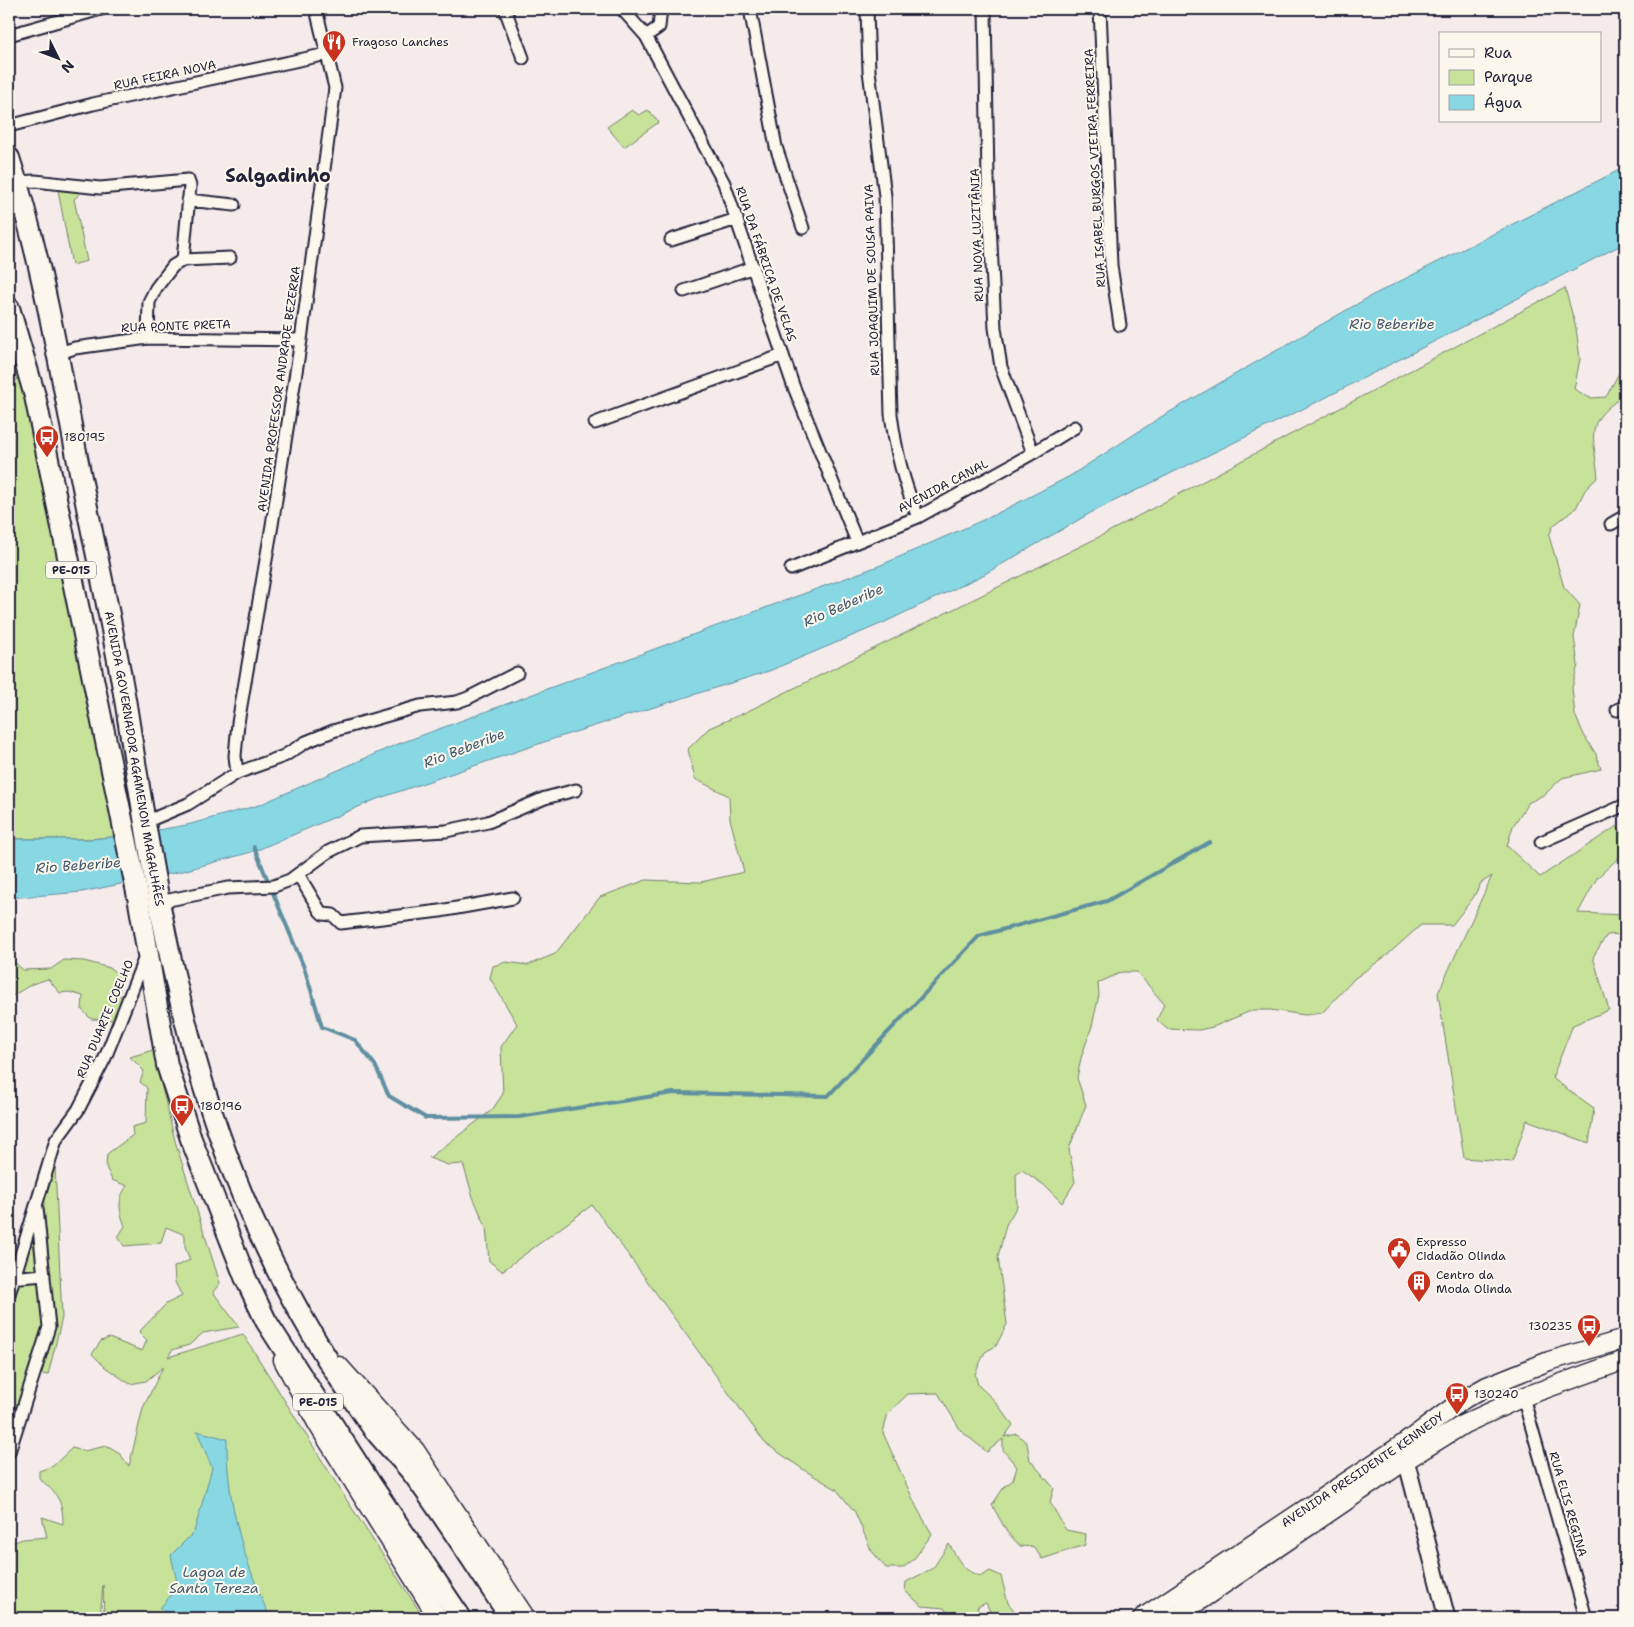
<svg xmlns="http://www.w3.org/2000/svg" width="1634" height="1627" viewBox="0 0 1634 1627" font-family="'Shantell Sans',sans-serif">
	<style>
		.green { fill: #c7e299; stroke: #74826a }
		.water { fill: #88d8e4; stroke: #5f8fa0 }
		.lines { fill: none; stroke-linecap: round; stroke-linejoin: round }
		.stream { stroke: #5f8fa0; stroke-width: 4 }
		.street-casing { stroke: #22223b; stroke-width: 15 }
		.secondary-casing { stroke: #22223b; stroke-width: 19 }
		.primary-casing { stroke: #22223b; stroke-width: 21 }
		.highway-casing { stroke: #22223b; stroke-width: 24 }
		.street { stroke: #fbf7ec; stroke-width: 11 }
		.secondary { stroke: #fbf7ec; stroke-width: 15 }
		.primary { stroke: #fbf7ec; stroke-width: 18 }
		.highway { stroke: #fbf7ec; stroke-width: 20 }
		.labels { text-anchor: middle; stroke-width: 4; stroke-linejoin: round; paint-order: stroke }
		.shield { fill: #fbf7ec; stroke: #636270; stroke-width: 1 }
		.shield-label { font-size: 11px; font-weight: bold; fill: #22223b }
		.poi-label { font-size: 12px; fill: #22223b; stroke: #fbf7ec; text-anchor: start }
		.street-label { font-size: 12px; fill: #22223b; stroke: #fbf7ec }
		.water-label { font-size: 14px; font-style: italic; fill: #41596e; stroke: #fbf7ec }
		.district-label { font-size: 18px; font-weight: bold; fill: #22223b; stroke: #fbf7ec }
	</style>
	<rect width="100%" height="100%" fill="#f5ebeb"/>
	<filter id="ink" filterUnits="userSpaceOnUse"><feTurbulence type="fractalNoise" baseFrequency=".02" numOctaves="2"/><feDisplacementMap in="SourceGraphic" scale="10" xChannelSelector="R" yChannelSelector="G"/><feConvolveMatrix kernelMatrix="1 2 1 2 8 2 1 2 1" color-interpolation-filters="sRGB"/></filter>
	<g filter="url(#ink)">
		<!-- green -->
		<path class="green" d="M632 110 639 115 648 110 659 122 624 147 607 127Z
			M57 185 74 188 80 194 74 199 87 261 72 265Z
			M1565 288 1576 328 1580 359 1574 389 1590 398 1606 397 1625 362V395C1584 422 1593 432 1598 477L1585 490 1576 508 1553 526 1549 536 1564 587 1580 605 1574 637 1578 665 1572 688 1575 715 1585 737 1596 754 1601 769 1562 778 1545 794 1528 803 1513 826 1507 846 1540 877 1617 826 1625 840V852L1597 878 1578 913 1625 915V934L1607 935 1593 957 1609 1010 1573 1025 1552 1078 1594 1108 1589 1143 1527 1120 1512 1162 1464 1158 1438 993 1492 876 1481 883 1473 898 1452 925H1421L1386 956 1355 978 1322 1013 1305 1015 1270 1010H1253L1213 1027 1199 1030 1167 1029 1157 1020 1164 1004 1137 972H1122L1098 983 1099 995 1092 1026 1081 1058 1077 1078 1086 1105 1069 1149 1075 1182 1062 1203 1044 1185 1022 1170 1016 1175 1017 1206 1006 1225 998 1257 1007 1324 996 1346 985 1352 975 1374 978 1385 994 1400 1013 1425 1004 1437 1017 1434 1027 1443 1030 1460 1054 1488 1050 1502 1066 1530 1086 1534 1085 1545 1042 1559 1034 1547 1020 1546 1007 1532 992 1505 1004 1487 1013 1480 1017 1467 1003 1450V1439L987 1452 961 1431 938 1393 908 1394 888 1413 883 1433 917 1508 932 1534 914 1559 903 1568H886L871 1550 855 1512 836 1489 804 1470 765 1443 592 1205 502 1271 489 1261 486 1227 473 1197 463 1164 448 1165 429 1158 492 1110 503 1094 501 1047 517 1024 490 978 493 966 506 962 528 965 555 954 600 897 646 880 701 882 744 872 730 819 729 796 695 779 688 749 709 728 744 713 1095 539Z
			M9 317 122 836 90 839H9Z
			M9 957 23 970 51 969 64 960 84 961 110 968 120 976 119 995 125 1000 118 1020 91 1019 82 1010 83 996 69 992 60 993 48 979 32 984 9 998Z
			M153 1050 175 1141 220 1283 213 1292 239 1327 203 1333 189 1345 172 1350 168 1357 243 1334 348 1502 424 1618H104L103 1585 100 1618H33L9 1615V1544L23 1539 47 1537 42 1517 63 1524C63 1500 57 1494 39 1478V1471L53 1466 72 1448 84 1451 106 1446 120 1454 129 1466 143 1408 163 1367 146 1381 130 1384 105 1367 92 1354 101 1341 109 1338 142 1351 147 1340 139 1332 166 1304 182 1296 175 1282 174 1267 190 1260 185 1247V1235L166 1227 161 1243 124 1246 118 1237 125 1226C119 1211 117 1199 127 1186L112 1180 106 1167 107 1154 133 1135 132 1127 146 1123 147 1088 140 1082 144 1071 130 1057Z
			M55 1166 62 1318 48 1375 34 1373 20 1397 9 1434V1305Z
			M949 1544C959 1560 962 1571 981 1576L990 1571 1001 1576 1008 1603 1020 1618H993L986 1603 977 1607 980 1615 976 1618H951L944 1608 922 1606 905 1591 906 1582 933 1568Z"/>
		<!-- water -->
		<path class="water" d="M1625 167V243L1319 401 1094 511 983 575 883 623 769 671 556 738 377 799 255 851 183 871 82 892 9 898V839H90L122 836 187 825 259 805 393 746 881 565 992 516 1070 476 1161 417 1371 296Z
			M197 1431 227 1439C226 1503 244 1560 270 1618H175L160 1608 178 1587 171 1555 194 1532 212 1468Z"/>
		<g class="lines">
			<!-- stream -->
			<path class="stream" d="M254 847 305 970 322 1027 355 1040 375 1065 389 1096 426 1118 519 1117 673 1093 828 1096 979 936 1107 901 1210 842"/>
			<!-- street casing -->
			<g class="street-casing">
				<path id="street" d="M505 9 523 58
					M622 9 646 36 724 183 793 385 857 542
					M750 9 776 147 803 228
					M867 9 869 71 885 196 891 414C896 452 903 481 918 517
					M985 9 988 179 995 328 1001 367 1033 453
					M1100 9 1111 265 1120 325
					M9 35 101 9
					M646 36 659 27 661 9
					M9 126 93 104 327 54
					M17 182 35 181 100 188 188 180 190 186 183 260
					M188 200 234 205
					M671 240 737 219
					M684 291 754 267
					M148 338 149 302 156 288 173 266 183 260 230 258
					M53 355 75 348 148 338 301 340
					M595 423 783 355
					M1611 524 1625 516
					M791 569 918 517 1033 453 1075 427
					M1617 710 1625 706
					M237 773 235 756 238 723 272 525 301 340 335 88 316 9
					M143 823 188 804 237 773 284 756 306 742 333 731 420 706 457 702 468 698 517 673
					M1541 842 1625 805
					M298 874 320 911 323 914 333 915 341 923 440 911 513 898
					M159 902 228 888 274 886 290 880 328 852 360 836 446 831 488 822 545 798 576 790
					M9 1278 44 1275
					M9 1294 56 1140 78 1110 105 1058 145 957
					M1523 1397 1586 1618
					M9 1452 49 1327 37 1208"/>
			</g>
			<!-- secondary casing -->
			<g class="secondary-casing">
				<path id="secondary" d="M1406 1460 1447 1618"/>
			</g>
			<!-- primary casing -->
			<g class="primary-casing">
				<g id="primary">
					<path d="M283 1360 318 1425 438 1618"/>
					<path d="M339 1366 415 1450 526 1618"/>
					<path id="s1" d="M1142 1618 1406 1442 1464 1399 1487 1386 1549 1361 1625 1339"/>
					<path d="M1174 1618 1406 1460 1464 1424 1523 1397 1625 1360"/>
				</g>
			</g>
			<!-- highway casing -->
			<g class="highway-casing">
				<g id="highway">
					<path id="s2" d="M9 158C41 255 58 357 77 457 93 540 112 622 126 705 152 870 177 1038 242 1194 276 1277 321 1354 372 1427 385 1444 401 1458 414 1475 448 1521 479 1571 511 1618"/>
					<path d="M9 308 35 396 139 902 167 1065 191 1139 245 1277 266 1321 370 1483 461 1618"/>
				</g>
			</g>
			<!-- street -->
			<use href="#street" class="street"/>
			<!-- secondary -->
			<use href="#secondary" class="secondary"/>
			<!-- primary -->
			<use href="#primary" class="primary"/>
			<!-- highway -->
			<use href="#highway" class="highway"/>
		</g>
	</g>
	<!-- icons -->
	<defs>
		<g id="restaurant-pin" transform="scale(1.25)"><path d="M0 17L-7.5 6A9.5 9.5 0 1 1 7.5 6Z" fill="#c8321e" stroke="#fbf7ec"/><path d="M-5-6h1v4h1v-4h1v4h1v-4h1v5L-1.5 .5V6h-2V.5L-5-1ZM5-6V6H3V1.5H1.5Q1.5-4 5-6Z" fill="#fff"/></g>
		<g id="bus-pin" transform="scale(1.25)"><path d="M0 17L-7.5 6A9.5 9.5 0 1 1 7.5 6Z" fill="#c8321e" stroke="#fbf7ec"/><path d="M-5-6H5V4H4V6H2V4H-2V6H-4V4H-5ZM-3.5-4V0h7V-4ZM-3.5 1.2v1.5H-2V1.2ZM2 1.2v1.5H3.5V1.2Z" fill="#fff"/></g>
		<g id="civic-pin" transform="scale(1.25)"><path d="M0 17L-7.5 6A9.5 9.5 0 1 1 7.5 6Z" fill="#c8321e" stroke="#fbf7ec"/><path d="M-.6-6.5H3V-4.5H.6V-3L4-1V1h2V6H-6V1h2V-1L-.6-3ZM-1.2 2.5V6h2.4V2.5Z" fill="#fff"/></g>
		<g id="building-pin" transform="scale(1.25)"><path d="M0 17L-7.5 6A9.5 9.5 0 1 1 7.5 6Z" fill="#c8321e" stroke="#fbf7ec"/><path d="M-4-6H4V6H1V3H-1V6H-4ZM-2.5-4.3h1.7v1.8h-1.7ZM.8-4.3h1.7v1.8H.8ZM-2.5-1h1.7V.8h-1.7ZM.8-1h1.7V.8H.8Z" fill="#fff"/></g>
	</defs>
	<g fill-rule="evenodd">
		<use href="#restaurant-pin" x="334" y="42"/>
		<use href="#bus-pin" x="47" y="437"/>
		<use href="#bus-pin" x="182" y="1106"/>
		<use href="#civic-pin" x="1399" y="1249"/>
		<use href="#building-pin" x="1419" y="1282"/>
		<use href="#bus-pin" x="1589" y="1326"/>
		<use href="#bus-pin" x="1457" y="1394"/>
	</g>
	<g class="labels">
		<!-- shield labels -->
		<g class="shield">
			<rect x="46" y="561.5" width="50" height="17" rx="4"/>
			<rect x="293" y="1393.5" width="50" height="17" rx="4"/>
		</g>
		<g class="shield-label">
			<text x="71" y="574">PE-015</text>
			<text x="318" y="1406">PE-015</text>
		</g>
		<!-- poi labels -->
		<g class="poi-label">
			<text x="352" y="46">Fragoso Lanches</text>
			<text x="64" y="441">180195</text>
			<text x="200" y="1110">180196</text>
			<text x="1416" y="1246">Expresso<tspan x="1416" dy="14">Cidadão Olinda</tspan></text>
			<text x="1436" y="1279">Centro da<tspan x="1436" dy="14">Moda Olinda</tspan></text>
			<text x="1572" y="1330" text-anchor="end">130235</text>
			<text x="1474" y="1398">130240</text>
		</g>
		<!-- street labels -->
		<g class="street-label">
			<text transform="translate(165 75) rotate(-12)" y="4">RUA FEIRA NOVA</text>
			<text transform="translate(1095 168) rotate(-93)" y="4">RUA ISABEL BURGOS VIEIRA FERREIRA</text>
			<text transform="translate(977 235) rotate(-92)" y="4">RUA NOVA LUZITÂNIA</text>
			<text transform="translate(766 264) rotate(71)" y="4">RUA DA FÁBRICA DE VELAS</text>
			<text transform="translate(872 280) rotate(-92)" y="4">RUA JOAQUIM DE SOUSA PAIVA</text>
			<text transform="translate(176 326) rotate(-2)" y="4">RUA PONTE PRETA</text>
			<text transform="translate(279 389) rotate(-82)" y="4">AVENIDA PROFESSOR ANDRADE BEZERRA</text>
			<text transform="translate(943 486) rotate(-28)" y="4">AVENIDA CANAL</text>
			<text dy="4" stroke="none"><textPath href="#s2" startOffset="614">AVENIDA GOVERNADOR AGAMENON MAGALHÃES</textPath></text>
			<text transform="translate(105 1019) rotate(-67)" y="4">RUA DUARTE COELHO</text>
			<text dy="4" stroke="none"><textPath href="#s1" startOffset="266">AVENIDA PRESIDENTE KENNEDY</textPath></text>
			<text transform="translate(1568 1504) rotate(74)" y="4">RUA ELIS REGINA</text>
		</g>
		<!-- water labels -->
		<g class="water-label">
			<text x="1392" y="329">Rio Beberibe</text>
			<text transform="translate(843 605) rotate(-24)" y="5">Rio Beberibe</text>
			<text transform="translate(464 748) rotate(-21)" y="5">Rio Beberibe</text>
			<text transform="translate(78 865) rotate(-4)" y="5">Rio Beberibe</text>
			<text x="214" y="1577">Lagoa de<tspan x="214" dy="16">Santa Tereza</tspan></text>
		</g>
		<!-- district labels -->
		<g class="district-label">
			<text x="278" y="182">Salgadinho</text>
		</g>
	</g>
	<!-- margin -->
	<rect width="1634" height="1627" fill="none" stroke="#fbf7ec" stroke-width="30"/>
	<rect x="15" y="15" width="1604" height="1597" fill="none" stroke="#22223b" stroke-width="2" filter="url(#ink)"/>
	<!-- legend -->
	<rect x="1439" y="32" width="162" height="90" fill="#fbf7ec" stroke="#a4a2a5"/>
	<rect x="1449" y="49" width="25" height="8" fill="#fbf7ec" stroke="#a4a2a5"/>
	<text x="1484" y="58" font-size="15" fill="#22223b">Rua</text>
	<rect x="1449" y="70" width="25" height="15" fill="#c7e299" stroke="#a4a2a5"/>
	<text x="1484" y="82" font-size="15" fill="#22223b">Parque</text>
	<rect x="1449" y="95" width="25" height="15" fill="#88d8e4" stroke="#a4a2a5"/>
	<text x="1484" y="108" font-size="15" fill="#22223b">Água</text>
	<!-- north arrow -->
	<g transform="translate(58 58) rotate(132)" stroke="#fbf7ec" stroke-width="4" paint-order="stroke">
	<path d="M0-4L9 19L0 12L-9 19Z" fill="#22223b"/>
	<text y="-8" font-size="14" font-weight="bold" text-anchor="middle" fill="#22223b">N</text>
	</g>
</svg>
